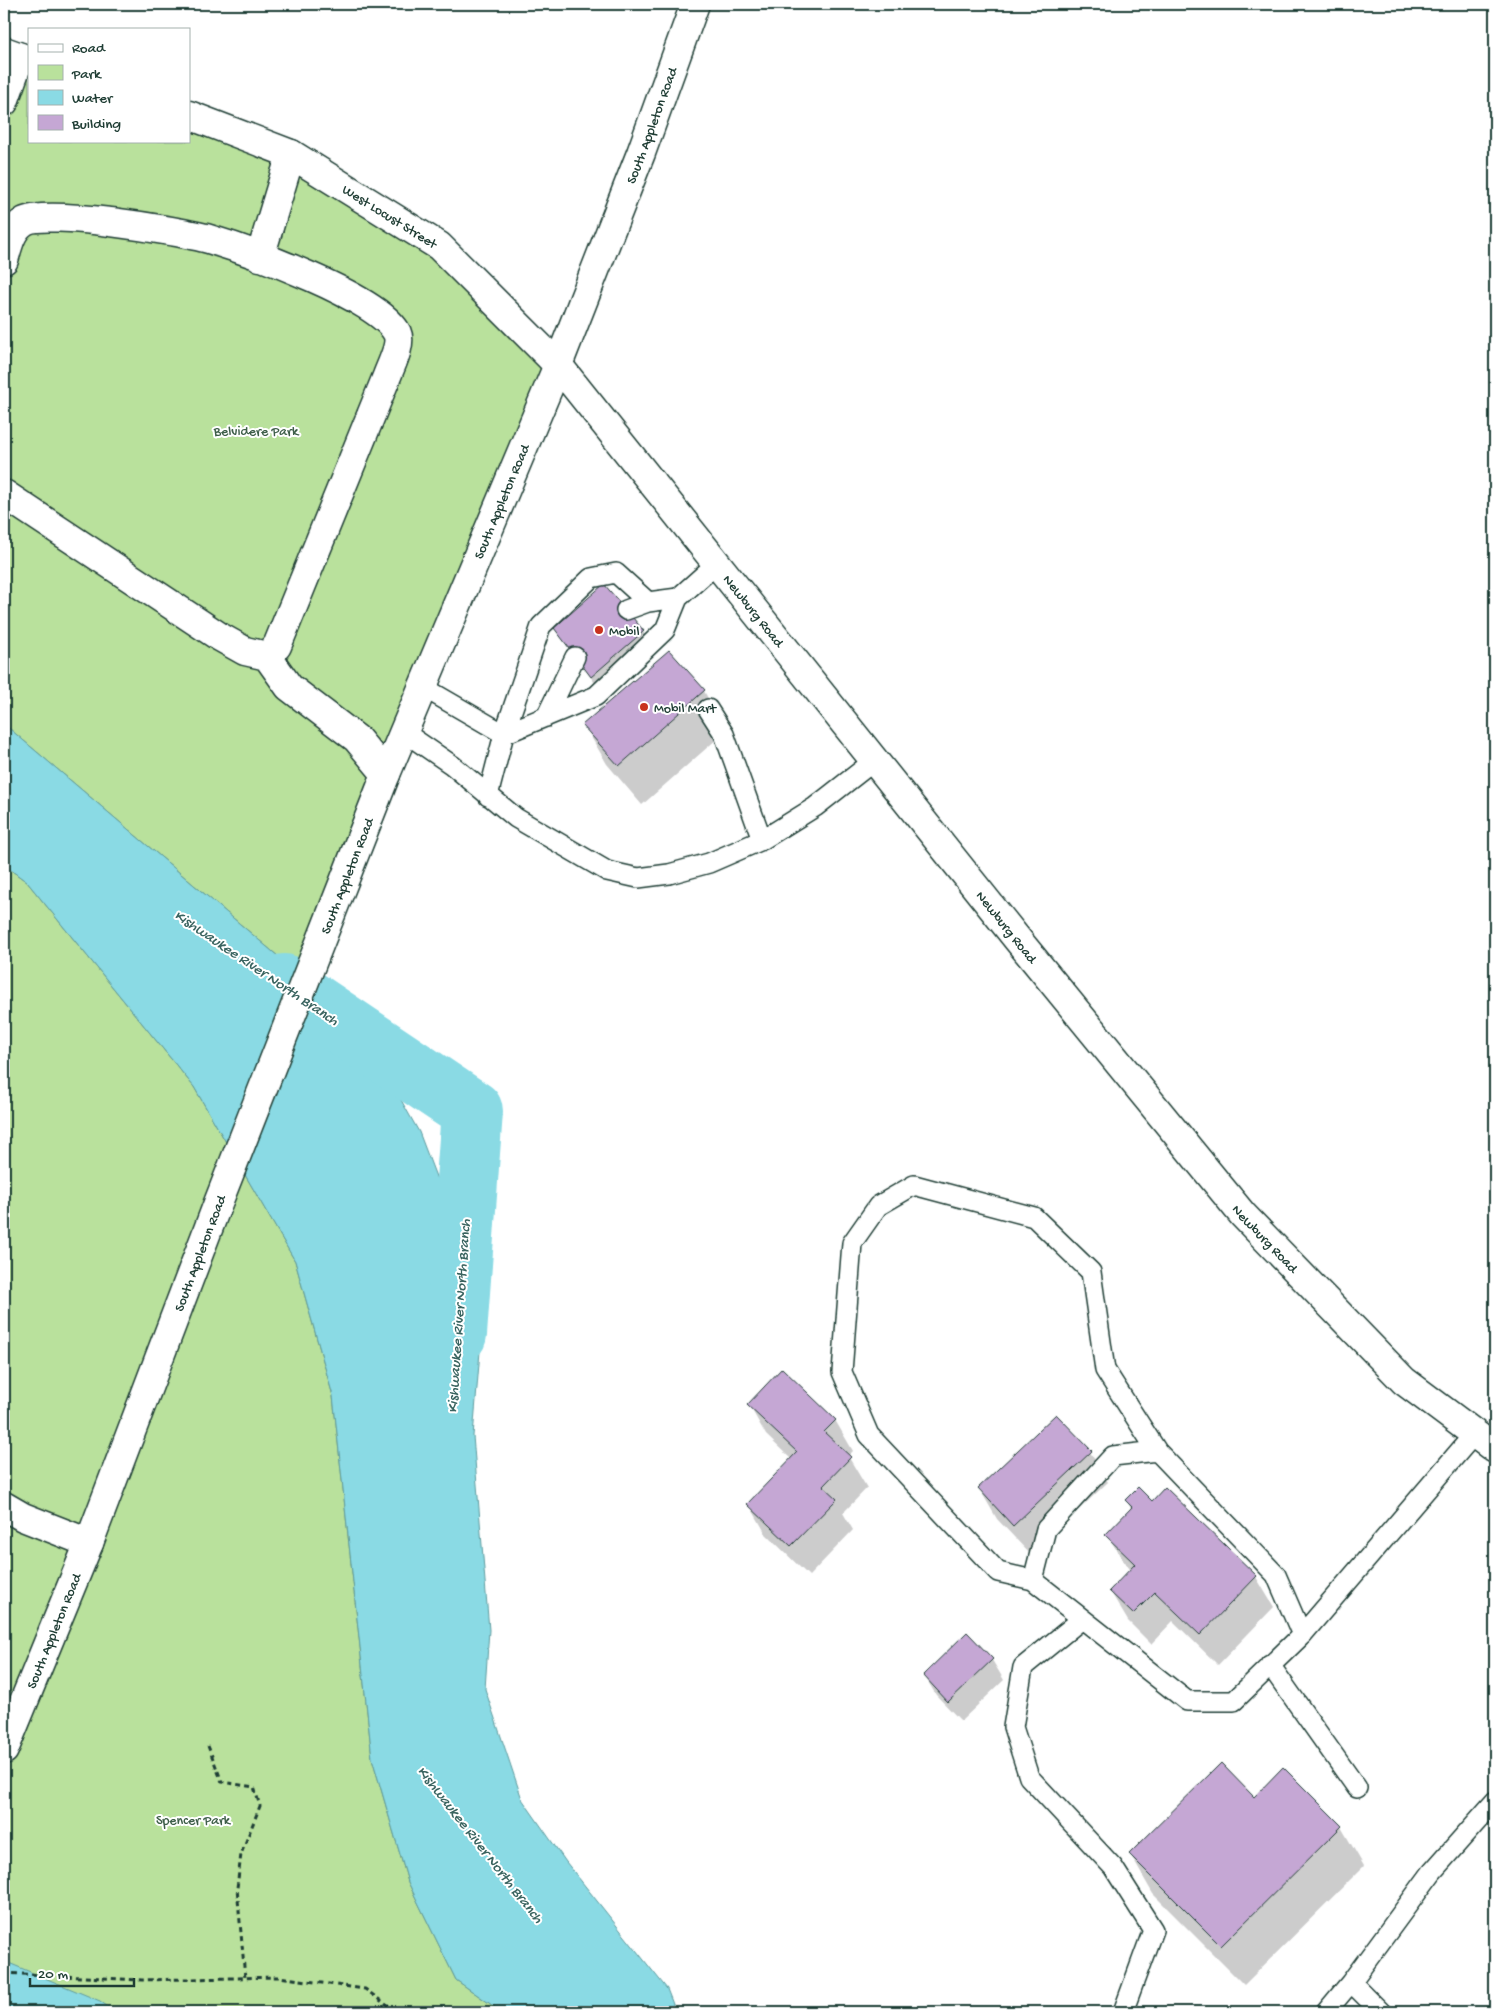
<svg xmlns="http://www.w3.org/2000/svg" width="1499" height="2016" viewBox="0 0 1499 2016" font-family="'Gochi Hand',sans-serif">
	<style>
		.green { fill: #b9e19c; stroke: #6c8f68 }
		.water { fill: #8adae4; stroke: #5f9b9e }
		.shadow { fill: #0003 }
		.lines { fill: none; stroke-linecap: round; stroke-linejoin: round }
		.river { stroke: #8adae4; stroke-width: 62 }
		.building { fill: #c5a7d4; stroke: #1f3d34 }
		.service-casing { stroke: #1f3d34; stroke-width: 22 }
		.minor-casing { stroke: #1f3d34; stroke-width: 31 }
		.tertiary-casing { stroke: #1f3d34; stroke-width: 31 }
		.secondary-casing { stroke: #1f3d34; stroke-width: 31 }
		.path { stroke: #1f3d34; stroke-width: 3; stroke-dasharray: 5 4; stroke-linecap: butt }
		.service { stroke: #fff; stroke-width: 19 }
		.minor { stroke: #fff; stroke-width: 28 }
		.tertiary { stroke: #fff; stroke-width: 28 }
		.secondary { stroke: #fff; stroke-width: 28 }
		.poi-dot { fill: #c8321e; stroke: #fff; stroke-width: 2 }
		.labels { text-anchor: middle; stroke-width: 4; stroke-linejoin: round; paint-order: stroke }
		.street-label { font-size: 14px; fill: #1f3d34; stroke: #fff }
		.park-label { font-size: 14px; fill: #3e5e49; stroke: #fff }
		.poi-label { font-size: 14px; fill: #1f3d34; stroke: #fff; text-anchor: start }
		.water-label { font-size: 15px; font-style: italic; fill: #3a6460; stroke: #fff }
	</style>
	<rect width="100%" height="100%" fill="#fff"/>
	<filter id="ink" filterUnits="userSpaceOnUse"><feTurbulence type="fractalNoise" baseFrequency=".02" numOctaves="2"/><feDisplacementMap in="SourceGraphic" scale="10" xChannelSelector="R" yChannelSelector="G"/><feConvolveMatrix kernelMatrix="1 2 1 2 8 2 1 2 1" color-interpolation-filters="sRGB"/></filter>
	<g filter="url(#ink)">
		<!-- green -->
		<path class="green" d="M4 51 29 60V141H189V118L439 246 558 365 299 974 4 724Z
			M4 865 27 882 194 1087 295 1261 333 1396 372 1758 408 1882 456 1980 502 2012H4Z"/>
		<!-- water -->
		<path class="water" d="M4 724 299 974 374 1052 419 1132 484 1303 473 1436 489 1630 485 1689 522 1799 566 1862 667 1989 676 2012H502L456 1980 408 1882 372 1758 333 1396 295 1261 194 1087 27 882 4 865Z
			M4 1961 100 2001 115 2012H4Z"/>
		<!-- shadow -->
		<path class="shadow" d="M556 628 643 632 649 641 597 686Z
			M704 691 726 731 642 805 607 764 584 725Z
			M749 1405 835 1420 853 1451 848 1456 867 1488 843 1513 853 1530 809 1576 766 1534 749 1504 791 1459 766 1435Z
			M1090 1452 1108 1482 1031 1555 997 1519 979 1488Z
			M1126 1500 1152 1502 1256 1577 1274 1607 1218 1665 1173 1621 1151 1644 1128 1621 1110 1591 1130 1571 1107 1535 1132 1510Z
			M992 1660 1004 1680 961 1721 936 1695 924 1675Z
			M1254 1798 1341 1827 1364 1866 1244 1985 1153 1894 1130 1854Z"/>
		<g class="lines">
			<!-- river -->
			<path class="river" d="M284 985 472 1111 456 1334"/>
		</g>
		<!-- building -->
		<path class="building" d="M604 584 644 631 591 677 554 628Z
			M669 650 705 690 619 766 582 725Z
			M782 1368 836 1420 824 1432 851 1457 823 1486 837 1499 791 1546 747 1504 797 1452 747 1405Z
			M1056 1414 1092 1451 1013 1526 978 1488Z
			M1138 1487 1152 1501 1165 1487 1257 1576 1200 1635 1155 1592 1133 1614 1109 1591 1135 1564 1105 1535 1132 1507 1125 1500Z
			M967 1632 993 1659 948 1702 923 1675Z
			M1221 1763 1254 1797 1283 1767 1342 1826 1221 1946 1129 1854Z"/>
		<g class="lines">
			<!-- service casing -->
			<g class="service-casing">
				<path id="service" d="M626 610 648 602 678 598
					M423 687 504 734 596 696 665 630 678 598 716 564
					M708 709 724 734 762 840
					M546 717 575 657
					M404 732 452 765 516 818 607 871 638 878 669 874 709 863 762 840 815 807 875 760
					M488 796 504 734 541 626 591 578 616 573 648 602
					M1033 1580 998 1572 869 1435 842 1372 852 1243 878 1206 914 1185 1034 1217 1091 1272 1105 1370 1157 1451
					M1082 1619 1023 1667 1013 1727 1029 1777 1113 1867 1153 1930 1123 2012
					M1302 1635 1276 1575 1157 1451 1113 1456 1046 1529 1033 1580 1187 1701H1234L1302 1635 1475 1433
					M1270 1665 1357 1788
					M1326 2012 1351 1982
					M1381 2012 1351 1982 1432 1872 1495 1801"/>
			</g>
			<!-- minor casing -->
			<g class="minor-casing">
				<path id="minor" d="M4 102 20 57
					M260 257 291 154
					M4 260C8 247 11 229 25 221 47 209 181 231 209 239 249 251 379 297 397 333 402 344 391 365 387 376L277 646 267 656 245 651 220 637 4 494
					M267 656 289 687 357 739 386 774
					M4 1506 23 1517 89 1543"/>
			</g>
			<!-- tertiary casing -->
			<g class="tertiary-casing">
				<g id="tertiary">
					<path d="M4 51 29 60"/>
					<path id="s1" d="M189 115 291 154 439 246 558 365"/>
				</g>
			</g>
			<!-- secondary casing -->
			<g class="secondary-casing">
				<g id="secondary">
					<path id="s2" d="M558 365 1018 940 1243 1215 1404 1381 1495 1449"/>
					<path id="s3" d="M4 1750 89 1543 218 1203 386 774 558 365 641 153 695 4"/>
				</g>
			</g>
			<!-- path -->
			<path class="path" d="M208 1746 222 1782 254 1787 260 1806 241 1854 237 1888 245 1978
				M4 1973 142 1980 279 1977 365 1989 396 2012"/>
			<!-- service -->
			<use href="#service" class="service"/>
			<!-- minor -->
			<use href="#minor" class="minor"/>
			<!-- tertiary -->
			<use href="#tertiary" class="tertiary"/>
			<!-- secondary -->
			<use href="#secondary" class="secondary"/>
		</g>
	</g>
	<!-- markers -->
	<g class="poi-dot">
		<circle cx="599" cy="630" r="5"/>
		<circle cx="644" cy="707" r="5"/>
	</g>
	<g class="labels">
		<!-- street labels -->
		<g class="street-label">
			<text dy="5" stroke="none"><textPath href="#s3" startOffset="1749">South Appleton Road</textPath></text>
			<text dy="5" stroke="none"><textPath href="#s1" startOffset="226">West Locust Street</textPath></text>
			<text dy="5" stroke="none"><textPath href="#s3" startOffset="1344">South Appleton Road</textPath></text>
			<text dy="5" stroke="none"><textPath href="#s2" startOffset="314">Newburg Road</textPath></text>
			<text dy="5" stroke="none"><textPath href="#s3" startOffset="939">South Appleton Road</textPath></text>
			<text dy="5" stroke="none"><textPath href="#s2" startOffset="719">Newburg Road</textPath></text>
			<text dy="5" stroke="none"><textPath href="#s2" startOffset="1124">Newburg Road</textPath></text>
			<text dy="5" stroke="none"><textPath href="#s3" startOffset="534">South Appleton Road</textPath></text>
			<text dy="5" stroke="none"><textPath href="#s3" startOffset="129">South Appleton Road</textPath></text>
		</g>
		<!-- park labels -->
		<g class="park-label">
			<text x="256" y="435">Belvidere Park</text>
			<text x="193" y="1824">Spencer Park</text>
		</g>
		<!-- poi labels -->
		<g class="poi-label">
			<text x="609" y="635">Mobil</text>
			<text x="654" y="712">Mobil Mart</text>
		</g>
		<!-- water labels -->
		<g class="water-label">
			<text transform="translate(257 967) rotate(34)" y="5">Kishwaukee River North Branch</text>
			<text transform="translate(458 1316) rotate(-86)" y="5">Kishwaukee River North Branch</text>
			<text transform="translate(481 1844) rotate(52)" y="5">Kishwaukee River North Branch</text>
		</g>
	</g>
	<!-- margin -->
	<rect width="1499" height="2016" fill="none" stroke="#fff" stroke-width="20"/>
	<rect x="10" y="10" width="1479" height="1996" fill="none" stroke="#1f3d34" stroke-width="2" filter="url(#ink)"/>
	<!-- legend -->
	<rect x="28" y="28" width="162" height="115" fill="#ffffff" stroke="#a5b1ae"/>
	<rect x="38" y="44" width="25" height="8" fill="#ffffff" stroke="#a5b1ae"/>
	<text x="72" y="52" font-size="15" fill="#1f3d34">Road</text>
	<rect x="38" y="65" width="25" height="15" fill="#b9e19c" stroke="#a5b1ae"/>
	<text x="72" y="78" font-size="15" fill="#1f3d34">Park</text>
	<rect x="38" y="90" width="25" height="15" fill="#8adae4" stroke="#a5b1ae"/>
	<text x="72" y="102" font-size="15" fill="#1f3d34">Water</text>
	<rect x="38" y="115" width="25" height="15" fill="#c5a7d4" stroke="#a5b1ae"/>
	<text x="72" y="128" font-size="15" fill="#1f3d34">Building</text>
	<!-- scale -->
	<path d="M30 1978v8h104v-8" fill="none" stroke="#1f3d34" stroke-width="2.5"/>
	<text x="38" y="1978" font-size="15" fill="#1f3d34" stroke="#ffffff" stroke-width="4" paint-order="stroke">20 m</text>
</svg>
